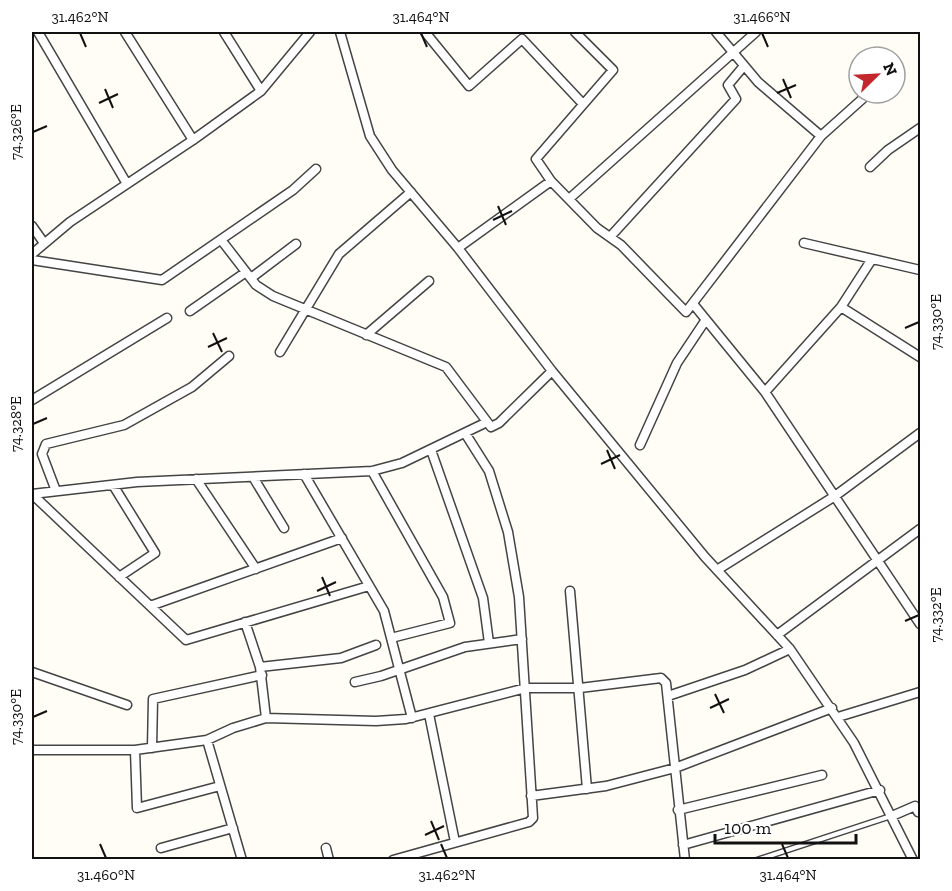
<svg xmlns="http://www.w3.org/2000/svg" width="952" height="891" viewBox="0 0 952 891" font-family="'Zilla Slab',serif">
	<style>
		.lines { fill: none; stroke-linecap: round; stroke-linejoin: round }
		.service-casing { stroke: #444; stroke-width: 7 }
		.minor-casing { stroke: #444; stroke-width: 11 }
		.service { stroke: #fff; stroke-width: 4 }
		.minor { stroke: #fff; stroke-width: 8 }
		.ticks { fill: none; stroke: #111; stroke-width: 2 }
		.neatline { fill: none; stroke: #111; stroke-width: 2 }
		.ticks-label { font-size: 15px; text-anchor: middle; fill: #111 }
	</style>
	<rect width="100%" height="100%" fill="#fffdf5"/>
	<g class="lines">
		<!-- service casing -->
		<g class="service-casing">
			<path id="service" d="M757 860 891 816"/>
		</g>
		<!-- minor casing -->
		<g class="minor-casing">
			<path id="minor" d="M38 32 127 184
				M125 32 193 140
				M224 32 261 91
				M340 32 370 136 392 170 458 248 552 371 705 557 790 649 854 743 913 860
				M425 32 469 86 522 39 583 104
				M716 32 758 82 821 136
				M870 167 888 150 920 128
				M551 181 536 159 613 70 575 32
				M569 199 756 32
				M32 226 44 243
				M610 237 736 99 728 85 743 67
				M222 241 256 285 273 296 446 367 491 427 499 423 552 371
				M804 243 920 270
				M458 248 551 181 597 228 621 245 686 312 821 136 869 93
				M32 254 70 222 193 140 261 91 310 32
				M32 260 162 280 293 190 316 169
				M251 278 296 244
				M694 305 765 392 920 624
				M841 307 920 357
				M190 311 246 272
				M366 335 429 281
				M280 352 339 254 411 192
				M765 392 841 307 872 259
				M32 400 167 318
				M640 445 677 363 705 321
				M431 450 483 598 489 643
				M372 471 443 597 450 623 391 638
				M304 474 384 611 412 718
				M253 477 284 528
				M196 479 256 569
				M113 485 155 553 119 577
				M56 491 42 454 46 444 124 425 192 387 229 356
				M32 494 137 482 372 471 402 463 485 423
				M32 494 186 640 369 586
				M717 570 835 496 920 433
				M570 591 587 789
				M150 606 342 538
				M245 622 260 667 266 718
				M777 635 920 529
				M260 667 341 658 376 645
				M32 672 127 705
				M355 682 381 676 465 647 522 639
				M668 696 745 670 790 649
				M429 714 455 842
				M838 717 920 692
				M207 740 242 860
				M152 748 153 699 262 675
				M32 750H135L207 740 233 728 266 718 376 721 406 719 526 688H580L661 678 666 683 685 860
				M135 750 137 808 220 786
				M531 796 606 786 675 768 832 708
				M678 810 822 775
				M892 816 915 806 918 812 920 811
				M683 845 880 790
				M161 848 233 828
				M326 848 329 860
				M393 860 529 822 533 818 519 597 508 532 489 471 465 433"/>
		</g>
		<!-- service -->
		<use href="#service" class="service"/>
		<!-- minor -->
		<use href="#minor" class="minor"/>
	</g>
	<!-- ticks -->
	<path class="ticks" d="M80 33 86 47M421 33 427 47M762 33 768 47M783 79 791 98M105 89 113 108M777 93 796 85M99 103 118 94M33 132 47 126M498 206 506 225M493 220 512 211M905 328 919 322M213 333 222 352M208 347 227 338M33 424 47 418M607 450 615 469M601 464 620 455M322 577 330 596M317 591 336 582M905 621 919 615M715 694 724 713M710 708 729 699M33 717 47 711M431 821 439 840M425 835 444 826M100 844 106 858M441 844 447 858M782 844 788 858"/>
	<!-- border -->
	<rect width="952" height="891" fill="none" stroke="#ffffff" stroke-width="66"/>
	<!-- north arrow -->
	<g transform="translate(877 75) rotate(66)"><circle r="28" fill="#ffffff" stroke="#a0a0a0" stroke-width="1.5"/>
	<path d="M0-4.5L10 22L0 15L-10 22Z" fill="#c4262e"/>
	<text y="-9" font-size="16" font-weight="bold" text-anchor="middle" fill="#111111">N</text>
	</g>
	<!-- scale -->
	<path d="M715 834v9h141v-9" fill="none" stroke="#111111" stroke-width="3"/>
	<text x="724" y="834" font-size="18" fill="#111111" stroke="#ffffff" stroke-width="4.5" paint-order="stroke">100 m</text>
	<rect x="33" y="33" width="886" height="825" class="neatline"/>
	<g class="ticks-label">
		<text x="80" y="22">31.462°N</text>
		<text x="421" y="22">31.464°N</text>
		<text x="762" y="22">31.466°N</text>
		<text transform="translate(16 132) rotate(-90)" y="5">74.326°E</text>
		<text transform="translate(936 322) rotate(-90)" y="5">74.330°E</text>
		<text transform="translate(16 424) rotate(-90)" y="5">74.328°E</text>
		<text transform="translate(936 615) rotate(-90)" y="5">74.332°E</text>
		<text transform="translate(16 717) rotate(-90)" y="5">74.330°E</text>
		<text x="106" y="880">31.460°N</text>
		<text x="447" y="880">31.462°N</text>
		<text x="788" y="880">31.464°N</text>
	</g>
</svg>
